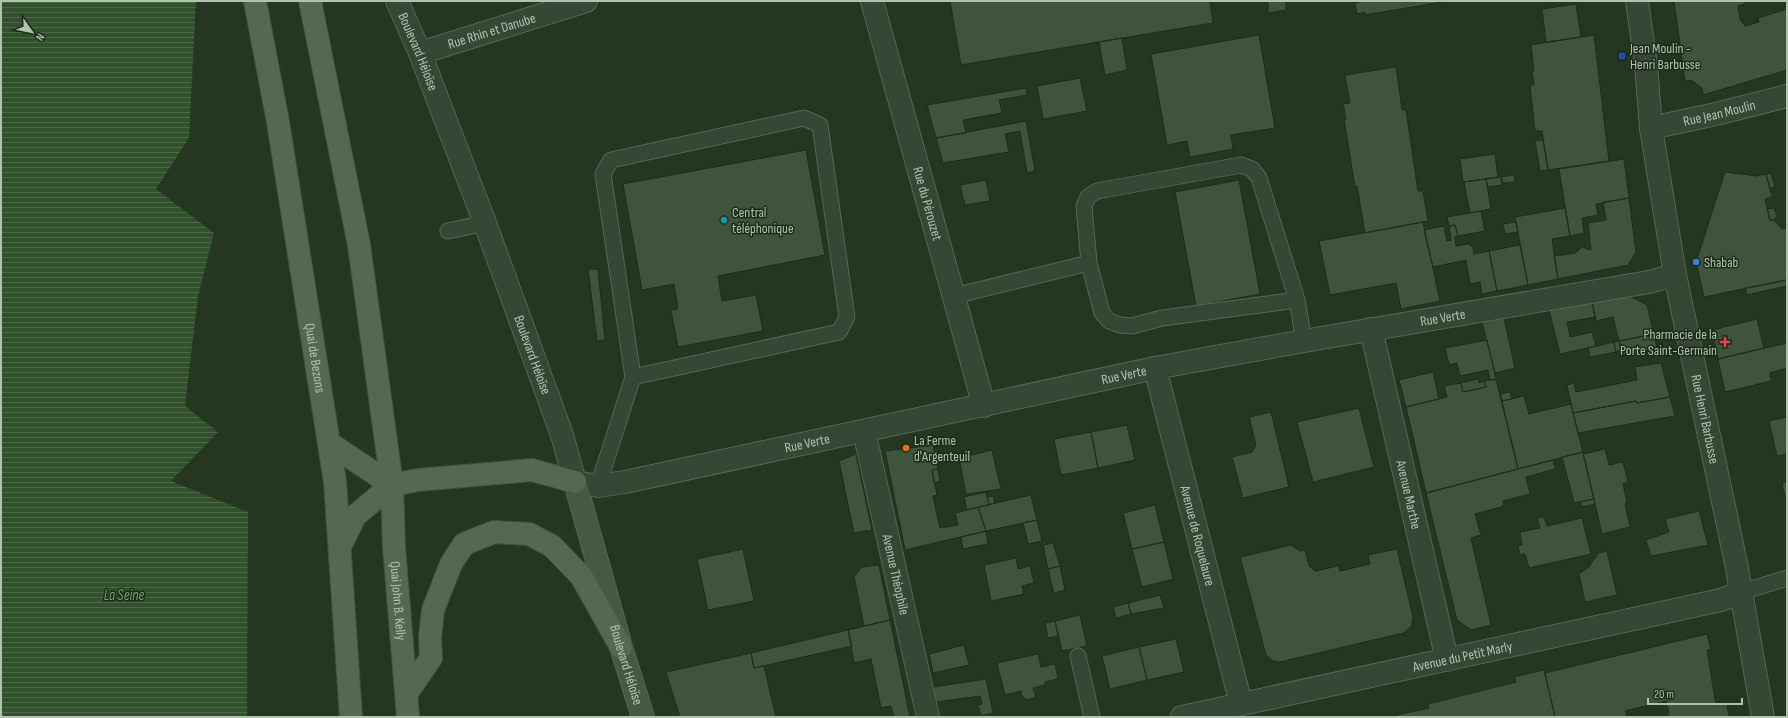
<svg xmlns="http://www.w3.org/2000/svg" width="1788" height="718" viewBox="0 0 1788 718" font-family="'Sofia Sans Condensed',sans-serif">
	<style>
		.water { fill: url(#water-rules) }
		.building { fill: #3e543b; stroke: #1f2d1c }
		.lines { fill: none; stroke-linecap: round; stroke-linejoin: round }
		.service-casing { stroke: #576755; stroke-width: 17 }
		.minor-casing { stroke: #576755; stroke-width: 24 }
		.tertiary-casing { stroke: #576755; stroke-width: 24 }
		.secondary-casing { stroke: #576755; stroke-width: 24 }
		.primary-casing { stroke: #435341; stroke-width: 24 }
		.service { stroke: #374735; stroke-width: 15 }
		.minor { stroke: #374735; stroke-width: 22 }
		.tertiary { stroke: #374735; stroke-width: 22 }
		.secondary { stroke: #455a43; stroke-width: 22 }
		.primary { stroke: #566753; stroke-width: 22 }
		.transit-dot { fill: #1a4fb4; stroke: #1d2b1a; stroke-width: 1.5 }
		.culture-dot { fill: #0f9aa8; stroke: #1d2b1a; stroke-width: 1.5 }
		.shop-dot { fill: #3f7fe0; stroke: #1d2b1a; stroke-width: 1.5 }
		.health-dot { fill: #e0444e; stroke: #1d2b1a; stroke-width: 1.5 }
		.food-dot { fill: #e8710a; stroke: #1d2b1a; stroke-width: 1.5 }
		.labels { text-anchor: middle; stroke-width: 3; stroke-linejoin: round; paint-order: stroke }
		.street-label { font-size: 14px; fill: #b1c3af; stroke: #1d2b1a }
		.poi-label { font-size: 14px; fill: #b1c3af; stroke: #1d2b1a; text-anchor: start }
		.water-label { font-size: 15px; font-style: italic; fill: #72a16a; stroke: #1d2b1a }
	</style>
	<defs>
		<pattern id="water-rules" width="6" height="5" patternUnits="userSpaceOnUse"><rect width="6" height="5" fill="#31502c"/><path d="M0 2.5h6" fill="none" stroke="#4c6848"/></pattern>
	</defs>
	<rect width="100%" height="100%" fill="#253621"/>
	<!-- water -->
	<path class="water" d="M1 1H196L189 138 156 189 214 233 198 296 185 406 218 432 171 481 248 512 247 717H1Z"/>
	<!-- building -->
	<path class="building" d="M950 1H1210L1213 23 961 65Z
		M1268 1H1286V10L1268 13Z
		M1363 1H1448L1365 15V12L1357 14 1355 3Z
		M1674 1H1745V4L1738 6 1740 19 1745 26 1759 22 1758 18 1787 9V70L1703 95 1702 88 1691 80 1685 81Z
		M1576 4 1581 37 1546 42 1542 9Z
		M1259 35 1275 128 1231 135 1233 149 1190 157 1187 141 1167 145 1151 54Z
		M1594 35 1609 161 1548 170 1542 131H1535L1530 85H1534L1532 71H1534L1531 45Z
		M1122 38 1127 70 1105 75 1099 42Z
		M1396 67 1402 110H1406L1418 191H1423L1428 221 1365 233 1357 186 1355 187 1344 119H1346L1343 104 1350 103 1345 75Z
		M1080 78 1087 111 1043 119 1037 86Z
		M1026 88 1027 95 999 100 1002 113 963 120 966 133 936 138 927 105Z
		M1026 121 1035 171 1027 173 1020 131 1005 134 1009 152 943 163 936 138Z
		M1543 140 1548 170 1540 171 1535 141Z
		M806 150 825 255 718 276 722 301 756 295 763 331 678 347 671 310 678 309 674 284 642 290 623 184Z
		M1495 154 1498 177 1463 182 1460 159Z
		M1624 159 1629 198 1596 204 1598 215 1582 218 1584 233 1570 236 1559 169Z
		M1725 172 1757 176 1766 174 1772 197 1765 199 1770 220H1774L1782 229 1787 228V280L1704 297 1696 262Z
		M1771 173 1775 187 1770 188 1766 174Z
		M1514 175 1515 182 1503 183 1501 177Z
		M1501 177 1502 185 1488 187 1486 179Z
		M1486 179 1491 209 1470 213 1464 182Z
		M986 180 990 201 965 205 960 185Z
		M1239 180 1260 294 1196 306 1175 192Z
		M1629 198 1636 252 1628 265 1558 279 1554 256 1576 253 1582 247 1591 250 1588 223 1606 220 1603 202Z
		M1565 208 1570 236 1552 239 1558 279 1528 285 1515 217Z
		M1774 208 1777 216 1774 220H1770L1767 209Z
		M1481 211 1485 231 1458 236 1455 225 1449 226 1447 217Z
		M1423 222 1440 301 1401 309 1396 283 1330 295 1319 241Z
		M1516 222 1518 232 1505 234 1503 224Z
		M1455 225 1458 236 1455 237 1456 246 1469 244 1473 247 1474 254 1489 251 1497 291 1482 294 1480 282 1470 284 1466 260 1433 267 1424 230 1444 226 1447 241 1451 240 1449 226Z
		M1520 245 1528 285 1497 291 1489 251Z
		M588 269H598L605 340 597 341Z
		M1787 280V286L1747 295 1745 288Z
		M1628 295 1647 305 1654 334 1619 341 1613 317 1596 321 1592 302Z
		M1592 302 1595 317 1567 322 1570 337 1592 332 1596 346 1560 354 1549 310Z
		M1504 318 1515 368 1495 373 1482 322Z
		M1757 319 1764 348 1718 359 1712 330Z
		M1654 334 1657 349 1623 355 1619 341Z
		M1487 340 1496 379 1490 380 1488 370 1460 376 1457 363 1449 365 1445 348Z
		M1619 341 1622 350 1616 352 1614 342Z
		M1614 342 1616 352 1590 357 1588 348Z
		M1787 343V368L1770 373 1771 381 1725 392 1718 359Z
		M1661 363 1670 397 1637 403 1636 401 1573 413 1567 385 1574 383 1576 392 1637 380 1635 367Z
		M1433 372 1439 399 1406 407 1399 380Z
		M1478 379 1479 383 1484 381 1486 387 1463 392 1461 383Z
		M1496 379 1518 469 1426 493 1406 407 1447 397 1444 386 1461 383 1463 392 1486 387 1484 381Z
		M1510 392 1512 399 1502 401 1500 394Z
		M1524 396 1529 414 1571 404 1583 452 1518 469 1502 401Z
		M1670 397 1675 416 1578 433 1573 413 1636 401 1637 403Z
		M1359 408 1374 467 1313 482 1297 422Z
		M1271 412 1289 487 1243 498 1232 457 1252 452 1256 445 1249 417Z
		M1787 417V454L1777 456 1769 421Z
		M1127 425 1135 460 1098 468 1091 432Z
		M1091 432 1098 468 1061 475 1054 439Z
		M933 445 938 469 932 470 937 495 933 496 940 528 958 525 955 513 978 507 986 531 905 550 885 451Z
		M1605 449 1609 465 1623 462 1628 482 1623 484 1627 503 1625 504 1630 527 1602 534 1583 454Z
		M992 450 1001 489 966 494 959 458Z
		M1583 452 1594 499 1574 503 1562 457Z
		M856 454 872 530 854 533 839 461Z
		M1553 460 1555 469 1526 477 1530 494 1503 501 1504 506 1475 514 1481 535 1471 538 1491 625 1471 630 1457 620 1426 493Z
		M938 469 940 481 934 483 932 470Z
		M1787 482V507L1782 483Z
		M986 492 989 505 967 510 964 497Z
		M1031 495 1037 520 986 531 978 507Z
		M993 496 995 503 989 505 987 497Z
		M1594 499 1595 504 1582 507 1580 502Z
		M1155 505 1164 542 1132 549 1123 513Z
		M1699 511 1708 545 1651 556 1646 540 1669 532 1665 519Z
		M1544 517 1547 526 1582 518 1591 554 1529 568 1525 554 1520 555 1518 546 1522 545 1520 532 1540 528 1537 518Z
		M1037 520 1042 541 1028 544 1023 523Z
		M986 531 988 544 963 549 961 537Z
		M1164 542 1173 579 1142 587 1132 549Z
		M1053 543 1060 566 1048 569 1043 545Z
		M1291 545 1300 551 1305 550 1309 566 1315 571 1338 566 1340 571 1370 564 1368 555 1397 549 1413 617 1411 627 1403 633 1280 662 1273 661 1266 655 1240 557Z
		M743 549 754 601 708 610 697 559Z
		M1607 551 1617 595 1585 602 1579 574 1589 567 1598 553Z
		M1016 558 1018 569 1030 566 1034 583 1022 586 1024 594 991 601 984 565Z
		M879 565 890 620 864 626 854 577 862 567Z
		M1060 566 1065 590 1054 593 1048 569Z
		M1160 595 1164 608 1131 614 1128 603Z
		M1128 603 1131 614 1116 618 1113 607Z
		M1080 615 1087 646 1062 651 1055 621Z
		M890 620 910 717H894L891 706 881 708 871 659 854 663 848 630Z
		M1055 621 1058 636 1048 638 1045 623Z
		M848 630 852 646 754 668 751 653Z
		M1707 634 1711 649 1707 650 1716 705 1727 704 1729 717H1667L1669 714 1666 701 1625 711 1627 717H1555L1545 673Z
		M1176 639 1184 672 1147 680 1139 647Z
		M964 645 969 665 933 673 929 654Z
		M1139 647 1147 680 1110 689 1102 656Z
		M751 653 754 668 764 666 776 717H680L666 672Z
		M1038 654 1041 667 1055 664 1058 679 1045 682V685L1033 688 1036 697 1027 700 1022 696 1021 691 1005 695 997 663Z
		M1544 670 1555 717H1388L1429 708 1428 704 1516 682 1514 677Z
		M986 679 993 713 981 716 978 705 982 704 980 696 936 702 933 687Z"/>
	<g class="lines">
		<!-- service casing -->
		<g class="service-casing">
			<path id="service" d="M448 231 485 223
				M954 296 1089 263
				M1297 300 1162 318 1132 326 1120 325 1109 321 1102 313 1089 263 1084 206 1088 197 1097 191 1241 165 1252 169 1259 178 1297 300 1304 341
				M598 486 633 377 603 174 611 160 804 118 820 125 847 317 839 332 633 377
				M1742 592 1787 578
				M1078 656 1092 717"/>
		</g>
		<!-- minor casing -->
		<g class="minor-casing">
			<g id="minor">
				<path id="s1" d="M397 1 420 53 485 223 562 435 575 482 598 486 625 482 1155 368 1304 341 1649 282 1675 275"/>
				<path id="s2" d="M872 1 984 406"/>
				<path id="s3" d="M420 53 586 1"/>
				<path id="s4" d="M1651 128 1716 114 1787 96"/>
				<path id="s5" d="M1371 329 1447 660"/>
				<path id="s6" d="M1155 368 1241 704"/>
				<path id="s7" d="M864 431 928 717"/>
				<path id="s8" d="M1182 717 1721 600 1742 592"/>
			</g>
		</g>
		<!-- tertiary casing -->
		<g class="tertiary-casing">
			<g id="tertiary">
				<path id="s9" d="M1637 1 1646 65 1651 128 1675 275 1736 563 1763 717"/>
			</g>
		</g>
		<!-- secondary casing -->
		<g class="secondary-casing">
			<g id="secondary">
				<path id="s10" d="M575 482 621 647 643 717"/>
			</g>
		</g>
		<!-- primary casing -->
		<g class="primary-casing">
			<g id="primary">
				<path id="s11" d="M255 1 278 122 335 482 351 717"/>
				<path id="s12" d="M310 1 359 245 392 485 394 547 408 717"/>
				<path d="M329 443 392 485"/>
				<path d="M340 547 355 516 392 485 418 480 532 470 575 482"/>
				<path d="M407 693 431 658 430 637 433 610 451 564 464 544 494 532 529 534 552 546 581 576 621 647"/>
			</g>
		</g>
		<!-- service -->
		<use href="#service" class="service"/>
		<!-- minor -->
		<use href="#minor" class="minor"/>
		<!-- tertiary -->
		<use href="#tertiary" class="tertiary"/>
		<!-- secondary -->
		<use href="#secondary" class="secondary"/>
		<!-- primary -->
		<use href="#primary" class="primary"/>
	</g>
	<!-- markers -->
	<rect class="transit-dot" x="1618" y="52" width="8" height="8" rx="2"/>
	<circle class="culture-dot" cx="724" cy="220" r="4"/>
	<circle class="shop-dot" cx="1696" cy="262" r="4"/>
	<path class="health-dot" d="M1723 336h4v4h4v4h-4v4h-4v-4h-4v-4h4z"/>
	<circle class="food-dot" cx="906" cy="448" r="4"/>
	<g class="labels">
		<!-- street labels -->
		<g class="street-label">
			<text dy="5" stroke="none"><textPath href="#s3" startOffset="75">Rue Rhin et Danube</textPath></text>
			<text dy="5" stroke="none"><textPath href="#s1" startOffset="55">Boulevard Héloïse</textPath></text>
			<text dy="5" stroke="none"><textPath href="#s4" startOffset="70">Rue Jean Moulin</textPath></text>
			<text dy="5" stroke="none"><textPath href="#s2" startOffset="210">Rue du Pérouzet</textPath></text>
			<text dy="5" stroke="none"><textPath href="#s1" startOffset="1398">Rue Verte</textPath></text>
			<text dy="5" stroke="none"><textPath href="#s1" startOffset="379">Boulevard Héloïse</textPath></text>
			<text dy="5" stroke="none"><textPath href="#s11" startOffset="362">Quai de Bezons</textPath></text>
			<text dy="5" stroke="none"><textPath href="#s1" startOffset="1074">Rue Verte</textPath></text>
			<text dy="5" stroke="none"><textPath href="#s9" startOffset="424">Rue Henri Barbusse</textPath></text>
			<text dy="5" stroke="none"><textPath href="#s1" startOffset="750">Rue Verte</textPath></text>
			<text dy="5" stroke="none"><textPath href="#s5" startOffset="170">Avenue Marthe</textPath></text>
			<text dy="5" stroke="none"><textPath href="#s6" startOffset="173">Avenue de Roquelaure</textPath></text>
			<text dy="5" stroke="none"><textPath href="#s7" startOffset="147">Avenue Théophile</textPath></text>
			<text dy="5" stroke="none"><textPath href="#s12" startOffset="607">Quai John B. Kelly</textPath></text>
			<text dy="5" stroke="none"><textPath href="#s8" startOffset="287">Avenue du Petit Marly</textPath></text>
			<text dy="5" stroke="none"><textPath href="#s10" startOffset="190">Boulevard Héloïse</textPath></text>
		</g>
		<!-- poi labels -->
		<g class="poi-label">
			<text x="1630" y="53">Jean Moulin -<tspan x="1630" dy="16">Henri Barbusse</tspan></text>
			<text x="732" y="217">Central<tspan x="732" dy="16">téléphonique</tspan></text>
			<text x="1704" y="267">Shabab</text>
			<text x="1717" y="339" text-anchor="end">Pharmacie de la<tspan x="1717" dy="16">Porte Saint-Germain</tspan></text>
			<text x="914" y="445">La Ferme<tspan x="914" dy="16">d'Argenteuil</tspan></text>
		</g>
		<!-- water labels -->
		<g class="water-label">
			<text x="124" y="600">La Seine</text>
		</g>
	</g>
	<!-- border -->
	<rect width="1788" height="718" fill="none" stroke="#b1c3af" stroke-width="4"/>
	<!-- north arrow -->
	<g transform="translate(32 32) rotate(123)" stroke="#1d2b1a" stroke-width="3" paint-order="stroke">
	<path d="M0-3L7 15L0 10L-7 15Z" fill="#b1c3af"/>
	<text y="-6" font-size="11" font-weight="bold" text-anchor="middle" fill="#b1c3af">N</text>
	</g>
	<!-- scale -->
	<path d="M1648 698v6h94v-6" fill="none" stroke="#b1c3af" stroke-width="2"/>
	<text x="1654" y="698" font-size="12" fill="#b1c3af" stroke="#1d2b1a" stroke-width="3" paint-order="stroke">20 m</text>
</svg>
